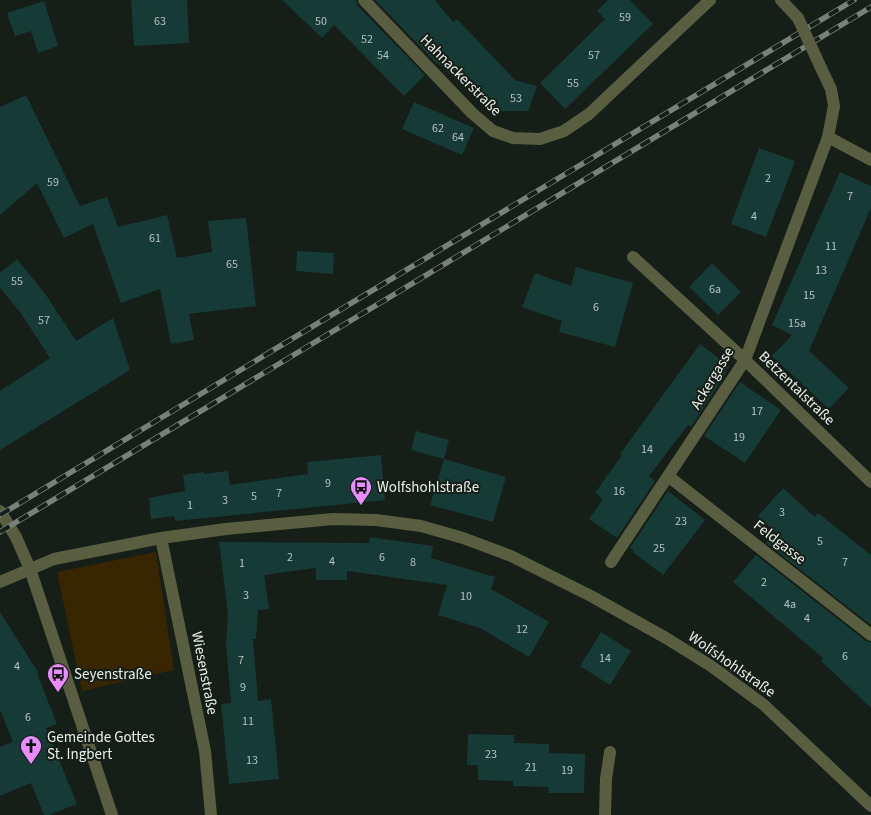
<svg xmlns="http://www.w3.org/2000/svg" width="871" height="815" viewBox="0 0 871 815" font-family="'Source Sans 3',sans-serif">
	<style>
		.green { fill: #372600 }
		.building { fill: #163a36 }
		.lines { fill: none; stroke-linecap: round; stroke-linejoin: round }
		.street { stroke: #585e3f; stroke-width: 12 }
		.rail-casing { stroke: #778079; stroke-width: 5.5 }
		.rail { stroke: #151e17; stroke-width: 4; stroke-dasharray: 11; stroke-linecap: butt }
		.street-bridge { stroke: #585e3f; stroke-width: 12 }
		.labels { text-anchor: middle; stroke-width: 4; stroke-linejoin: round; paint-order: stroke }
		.number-label { font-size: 12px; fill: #b5c3be }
		.street-label { font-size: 15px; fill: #eaf1eb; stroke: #151e17 }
		.poi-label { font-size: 15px; fill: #eaf1eb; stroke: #151e17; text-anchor: start }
	</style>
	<rect width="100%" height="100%" fill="#151e17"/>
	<!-- green -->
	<path class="green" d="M156 552 174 670 82 691 57 572Z"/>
	<!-- building -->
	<path class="building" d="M131 0H187L189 43 134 46Z
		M282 0H356L358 6 425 75 404 96 334 25 322 38Z
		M375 0H435L453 22 457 19 515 80 537 86 528 111H489L438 63 437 64Z
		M608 0H630L653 24 565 109 540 83 605 19 597 11Z
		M44 1 58 46 38 53 31 31 15 36 7 13Z
		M26 95 80 206 107 197 118 227 167 215 177 258 212 252 208 221 246 218 256 306 189 314 194 340 171 344 160 289 121 303 93 224 64 238 37 183 0 215V107Z
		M414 102 474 128 462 155 402 129Z
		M759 148 795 161 766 237 731 224Z
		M840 172 871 186V208L809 351 849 388 829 409 772 356 792 335 772 325Z
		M297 251 334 253 333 274 296 271Z
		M17 259 46 295 76 341 113 318 130 370 0 450V391L50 358 20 312 0 288V273Z
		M712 263 741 292 718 315 689 287Z
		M576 267 633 283 615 347 559 332 562 321 522 307 535 273 571 286Z
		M700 344 729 366 725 372 726 373 691 427 688 425 649 476 655 481 617 538 589 519 603 499 595 493 622 455 620 454Z
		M740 382 781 410 745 463 704 436Z
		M416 431 449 440 444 459 506 477 493 522 430 505 444 459 411 450Z
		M381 455 385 500 175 521 174 516 151 519 149 498 185 491 183 475 204 472V474L228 471 230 485 308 474 307 462Z
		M783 488 815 517 818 513 871 555V625L766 543 775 532 758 516Z
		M668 491 705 520 663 575 633 552 634 550 630 548Z
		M370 537 433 546 431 558 495 577 491 589 549 622 529 657 480 628 438 615 447 585 347 571V580H316V568L264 575 269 609 258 610 256 639H253L258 701 271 699 279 779 229 784 221 704 231 703 226 643 228 614 219 542 369 543Z
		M756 555 866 641 871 643V708L821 661 823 658 733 582Z
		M0 612 38 672 37 673 57 724 46 728 77 804 49 815H44L31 783 0 796V747L13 742 0 710Z
		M601 632 631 651 610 685 580 666Z
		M468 734 514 735V743L549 744V753L585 754 584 793H549L548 787 513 786V781L478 780V765H467Z"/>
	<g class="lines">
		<!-- street -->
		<path class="street" d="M364 0 472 113 493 131 513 138 540 139 564 131 589 114 710 0
			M781 0 798 18
			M828 137 871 160
			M633 257 745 360 871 482
			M668 476 871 635
			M0 511 16 537 30 569 112 815
			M161 538 205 751 211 815
			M611 562 745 360 828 137 834 106 831 89 821 68
			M0 582 54 559 161 538 226 529 333 519 376 520 421 526 463 538 511 556 591 596 666 638 711 666 764 705 871 806
			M605 815 606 779 610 752"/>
		<!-- rail casing -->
		<g class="rail-casing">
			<path id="rail" d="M0 515 854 0
				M0 532 871 7"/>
		</g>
		<!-- rail -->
		<use href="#rail" class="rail"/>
		<!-- street-bridge -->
		<path class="street-bridge" d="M798 18 821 68"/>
	</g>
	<!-- icons -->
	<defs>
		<g id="bus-pin" transform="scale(1.125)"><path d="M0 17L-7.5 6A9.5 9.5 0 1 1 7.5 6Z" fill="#e98dfe" stroke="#151e17"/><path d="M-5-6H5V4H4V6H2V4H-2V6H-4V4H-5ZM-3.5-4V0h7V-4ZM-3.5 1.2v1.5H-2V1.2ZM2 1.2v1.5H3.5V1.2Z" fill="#111"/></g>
		<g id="church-pin" transform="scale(1.125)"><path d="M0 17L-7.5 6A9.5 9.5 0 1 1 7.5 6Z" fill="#e98dfe" stroke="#151e17"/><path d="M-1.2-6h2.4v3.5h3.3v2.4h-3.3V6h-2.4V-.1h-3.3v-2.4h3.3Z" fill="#111"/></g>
	</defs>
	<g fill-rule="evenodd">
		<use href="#bus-pin" x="361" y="487"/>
		<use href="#bus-pin" x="58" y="674"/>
		<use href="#church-pin" x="31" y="746"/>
	</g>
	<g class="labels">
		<!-- number labels -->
		<g class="number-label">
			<text x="625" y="21">59</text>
			<text x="160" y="25">63</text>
			<text x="321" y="25">50</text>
			<text x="367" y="43">52</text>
			<text x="383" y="59">54</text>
			<text x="594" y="59">57</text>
			<text x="573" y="87">55</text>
			<text x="516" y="102">53</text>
			<text x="438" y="132">62</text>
			<text x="458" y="141">64</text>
			<text x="768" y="182">2</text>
			<text x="53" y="186">59</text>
			<text x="850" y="200">7</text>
			<text x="754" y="220">4</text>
			<text x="155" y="242">61</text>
			<text x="831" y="250">11</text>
			<text x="232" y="268">65</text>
			<text x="821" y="274">13</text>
			<text x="17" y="285">55</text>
			<text x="715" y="293">6a</text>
			<text x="809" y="299">15</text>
			<text x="596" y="311">6</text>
			<text x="44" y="324">57</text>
			<text x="797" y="327">15a</text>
			<text x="757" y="415">17</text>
			<text x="739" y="441">19</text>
			<text x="647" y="453">14</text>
			<text x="328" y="487">9</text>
			<text x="619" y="495">16</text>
			<text x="279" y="497">7</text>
			<text x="254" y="500">5</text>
			<text x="225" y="504">3</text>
			<text x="190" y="509">1</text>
			<text x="782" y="516">3</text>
			<text x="681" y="525">23</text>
			<text x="820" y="545">5</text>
			<text x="659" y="552">25</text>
			<text x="290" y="561">2</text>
			<text x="382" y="561">6</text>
			<text x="332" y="565">4</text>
			<text x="413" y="566">8</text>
			<text x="845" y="566">7</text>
			<text x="242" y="567">1</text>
			<text x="764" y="586">2</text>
			<text x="246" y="599">3</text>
			<text x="466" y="600">10</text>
			<text x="790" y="608">4a</text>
			<text x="807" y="622">4</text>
			<text x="522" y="633">12</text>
			<text x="845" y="660">6</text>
			<text x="605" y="662">14</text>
			<text x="241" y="664">7</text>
			<text x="17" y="670">4</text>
			<text x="243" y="691">9</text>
			<text x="28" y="721">6</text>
			<text x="248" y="725">11</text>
			<text x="491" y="758">23</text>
			<text x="252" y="764">13</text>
			<text x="531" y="771">21</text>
			<text x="567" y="774">19</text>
		</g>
		<!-- street labels -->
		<g class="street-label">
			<text transform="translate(461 75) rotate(45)" y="5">Hahnackerstraße</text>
			<text transform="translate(712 378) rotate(-59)" y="5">Ackergasse</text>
			<text transform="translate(797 388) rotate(44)" y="5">Betzentalstraße</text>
			<text transform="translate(780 542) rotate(38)" y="5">Feldgasse</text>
			<text transform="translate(732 664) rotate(35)" y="5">Wolfshohlstraße</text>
			<text transform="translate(205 673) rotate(79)" y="5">Wiesenstraße</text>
		</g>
		<!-- poi labels -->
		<g class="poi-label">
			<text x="377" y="492">Wolfshohlstraße</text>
			<text x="74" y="679">Seyenstraße</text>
			<text x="47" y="742">Gemeinde Gottes<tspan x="47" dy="17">St. Ingbert</tspan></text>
		</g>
	</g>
</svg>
